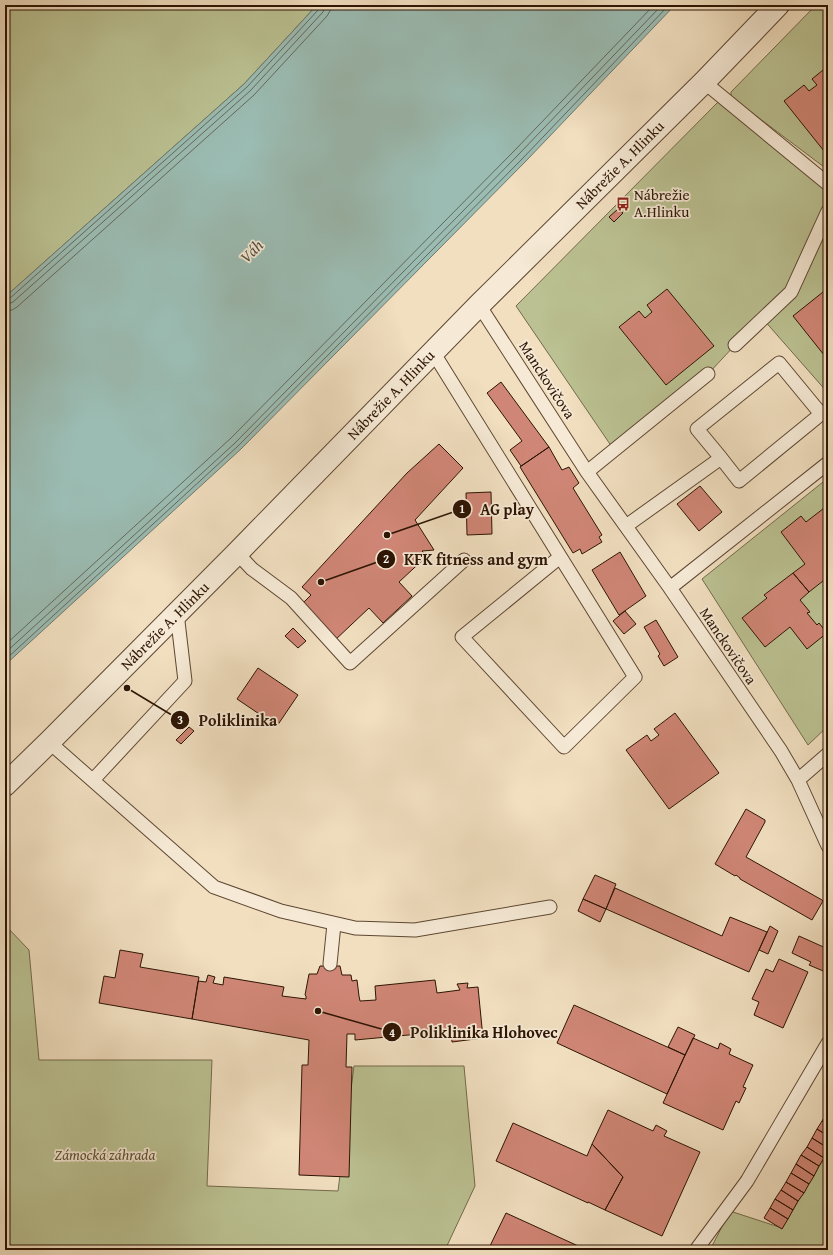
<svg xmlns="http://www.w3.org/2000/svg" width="833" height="1255" viewBox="0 0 833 1255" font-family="'Gentium Book Plus',serif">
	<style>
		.green { fill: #bbc192; stroke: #746a4a }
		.water { fill: #9bbcb3; stroke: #6f796d }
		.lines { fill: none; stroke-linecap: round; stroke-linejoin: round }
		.shore { stroke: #64685b; stroke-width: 1 }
		.building { fill: #d08676; stroke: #2d1403 }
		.lane-casing { stroke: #5e4732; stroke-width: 15 }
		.street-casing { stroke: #5e4732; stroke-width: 24 }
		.lane { stroke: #f6ead6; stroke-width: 13 }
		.street { stroke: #f6ead6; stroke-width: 22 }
		.labels { text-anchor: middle; stroke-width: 3.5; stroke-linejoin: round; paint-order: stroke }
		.street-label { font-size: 15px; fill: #2d1403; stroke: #f6ead6 }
		.poi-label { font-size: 15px; fill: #2d1403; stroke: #f6ead6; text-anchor: start }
		.park-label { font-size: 15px; font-style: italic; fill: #5f5135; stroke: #f6ead6 }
		.water-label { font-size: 16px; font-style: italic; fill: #544f41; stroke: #f6ead6 }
		.leader { fill: none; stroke: #2d1403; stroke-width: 1.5 }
		.callout-dot { fill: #2d1403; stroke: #f6ead6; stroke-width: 1.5 }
		.mark-label { font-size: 12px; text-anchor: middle; font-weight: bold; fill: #fff }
		.callout-label { font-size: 16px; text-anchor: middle; font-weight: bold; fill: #2d1403; stroke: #f6ead6; stroke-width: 3.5; stroke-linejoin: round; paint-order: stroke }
	</style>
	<rect width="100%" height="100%" fill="#f1dfc0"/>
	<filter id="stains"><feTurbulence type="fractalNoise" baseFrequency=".005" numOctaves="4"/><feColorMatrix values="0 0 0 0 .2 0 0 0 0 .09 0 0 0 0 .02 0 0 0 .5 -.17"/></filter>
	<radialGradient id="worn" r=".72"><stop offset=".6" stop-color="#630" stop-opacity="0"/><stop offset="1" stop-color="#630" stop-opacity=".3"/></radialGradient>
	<!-- green -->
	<path class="green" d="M5 5H317L244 84 5 297Z
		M816 5H828V170L731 97V92Z
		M723 97 828 184V393L763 319 735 345 708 374 614 450 516 306Z
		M828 478V726L808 745 702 579Z
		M5 925 29 950 39 1060H212L207 1186 338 1191 354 1066H464L475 1186 445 1250H5Z
		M828 1152V1250H710L730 1211 782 1228Z"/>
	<!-- water -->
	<path class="water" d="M317 5H675L526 161 241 449 5 665V297L244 84Z"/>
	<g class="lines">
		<!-- shore -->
		<path class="shore" d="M5 300 9 299 247 87 319 9 320 5
			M5 305 13 302 250 91 323 12 325 5
			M5 311 12 310 17 307 254 95 327 16 330 11 331 5
			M5 645 231 438 515 150 654 5
			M5 653 235 443 519 154 662 5
			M5 660 238 446 523 158 669 5"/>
	</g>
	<!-- building -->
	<path class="building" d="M828 66V156L784 101 804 85 809 91 817 85 812 79Z
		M618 209 623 213 614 222 609 217Z
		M828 288V360L793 316Z
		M667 289 714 346 666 385 619 327 639 311 645 318 652 312 647 305Z
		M501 382 549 447 521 466 510 450 522 441 487 393Z
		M439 444 463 468 415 520 434 550 422 551 427 556 399 582 412 596 383 623 369 608 334 641 302 604 311 595 302 587 407 473Z
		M549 447 562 470 569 467 579 483 573 488 602 535 599 537 602 542 582 554 580 549 573 553 520 467Z
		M700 486 722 512 699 531 677 504Z
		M491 492 492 534 467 535 466 493Z
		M828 505V547L823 551 828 557V577L809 592 793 573 805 564 781 532 801 516 806 522Z
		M620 552 646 596 619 615 592 570Z
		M793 573 809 592 800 600 810 612 807 613 817 625 819 623 827 633 807 649 790 627 765 647 742 618 767 598 764 595Z
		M625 611 636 624 624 634 613 621Z
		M656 620 678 657 664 666 658 656 660 654 644 627Z
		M293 628 306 641 298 648 285 636Z
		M258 668 298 695 277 726 237 699Z
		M675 713 719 773 669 809 626 750 647 735 651 741 659 735 654 729Z
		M189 727 194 731 181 744 176 740Z
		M746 809 765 820V822L746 857 822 900 823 901 812 920 740 879V878L736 875 735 876 715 864Z
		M595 875 616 884 606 909 583 899Z
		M615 888 722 936 730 917 767 932 749 972 606 909Z
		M583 899 606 909 600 922 578 911Z
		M770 926 778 931 768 954 759 950Z
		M799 936 828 949V973L809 965 811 962 792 953Z
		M120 950 143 954 140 967 199 977 192 1019 99 1003 104 976 115 978Z
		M779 959 808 972 783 1028 754 1015 759 1002 752 999 766 969 773 972Z
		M320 966H340L342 975H351L352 981 357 980 359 996 360 1001 376 1000 375 986 435 980 437 993 460 990 457 984 468 983 467 988 478 987 483 1038 452 1042 451 1031 355 1040V1034H347L346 1067H352L349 1177 299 1175 302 1065H308L309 1040 192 1019 198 981 206 982 208 975 215 977 213 983 223 985 224 977 284 987 282 996 306 999V996L305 995 309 974H317Z
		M574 1005 685 1055 667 1094 557 1043Z
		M678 1027 695 1035 685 1055 668 1047Z
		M693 1038 718 1049 720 1043 731 1049 729 1054 753 1065 743 1087 746 1088 739 1103 736 1101 723 1130 663 1103Z
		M608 1110 653 1131 656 1125 667 1131 664 1136 700 1152 662 1236 605 1210 623 1177 592 1144Z
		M827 1112H828V1124L822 1121Z
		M822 1121 828 1124V1136L817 1129Z
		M513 1123 587 1156 592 1144 623 1177 605 1210 588 1202V1203L496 1161Z
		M817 1129 828 1136V1148L812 1138Z
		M812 1138 828 1148V1152L824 1158 807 1147Z
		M807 1147 824 1158 819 1166 801 1155Z
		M801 1155 819 1166 814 1176 796 1164Z
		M796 1164 814 1176 809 1184 791 1173Z
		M791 1173 809 1184 804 1193 786 1182Z
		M786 1182 804 1193 798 1201 781 1190Z
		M781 1190 798 1201 793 1210 775 1199Z
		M775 1199 793 1210 788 1219 770 1208Z
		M770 1208 788 1219 782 1229 764 1218Z
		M506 1213 587 1250H488Z"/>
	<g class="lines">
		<!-- lane casing -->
		<g class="lane-casing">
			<path id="lane" d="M704 82 828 184
				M479 305 587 472 670 588 781 751 798 780 828 846
				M735 345 791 292 828 211
				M433 352 635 677 564 747 462 637 560 557
				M587 472 708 374
				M626 526 721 458 739 481 821 414 779 363 697 429 721 458
				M237 553 252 569 291 598 350 663 464 560
				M670 588 828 463
				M49 742 214 887 281 911 355 928 415 930 550 907
				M93 780 185 681 177 613
				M798 780 828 754
				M330 964 334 924
				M696 1250 747 1181 828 1043"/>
		</g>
		<!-- street casing -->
		<g class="street-casing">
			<path id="street" d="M5 785 49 742 237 553 479 305 704 82 778 5"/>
		</g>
		<!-- lane -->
		<use href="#lane" class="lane"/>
		<!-- street -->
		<use href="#street" class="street"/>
	</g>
	<!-- icons -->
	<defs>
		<g id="bus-bare" transform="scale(1.08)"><path d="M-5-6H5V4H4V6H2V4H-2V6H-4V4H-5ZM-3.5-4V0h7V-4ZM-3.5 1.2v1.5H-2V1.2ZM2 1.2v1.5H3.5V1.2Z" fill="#8f2418" stroke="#f6ead6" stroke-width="2.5" paint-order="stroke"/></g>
	</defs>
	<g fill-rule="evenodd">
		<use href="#bus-bare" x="623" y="204"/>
	</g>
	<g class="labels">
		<!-- street labels -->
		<g class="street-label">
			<text transform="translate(620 165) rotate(-45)" y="5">Nábrežie A. Hlinku</text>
			<text transform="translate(547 380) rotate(57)" y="5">Manckovičova</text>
			<text transform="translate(391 395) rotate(-46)" y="5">Nábrežie A. Hlinku</text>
			<text transform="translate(165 626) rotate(-45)" y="5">Nábrežie A. Hlinku</text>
			<text transform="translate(728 646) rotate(56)" y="5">Manckovičova</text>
		</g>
		<!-- poi labels -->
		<g class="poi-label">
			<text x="634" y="200">Nábrežie<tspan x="634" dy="17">A.Hlinku</tspan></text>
		</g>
		<!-- park labels -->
		<g class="park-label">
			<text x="105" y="1160">Zámocká záhrada</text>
		</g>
		<!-- water labels -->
		<g class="water-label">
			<text transform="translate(251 251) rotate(-45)" y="6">Váh</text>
		</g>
	</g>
	<!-- callouts -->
	<path class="leader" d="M387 535L462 509M321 582L386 559M127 688L180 720M318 1011L392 1032"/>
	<g class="callout-dot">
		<circle cx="387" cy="535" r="4"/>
		<circle cx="321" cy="582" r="4"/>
		<circle cx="127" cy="688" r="4"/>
		<circle cx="318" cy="1011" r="4"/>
		<circle cx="462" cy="509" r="10"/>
		<circle cx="386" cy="559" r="10"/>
		<circle cx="180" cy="720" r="10"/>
		<circle cx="392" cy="1032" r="10"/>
	</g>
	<g class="mark-label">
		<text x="462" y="513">1</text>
		<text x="386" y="563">2</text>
		<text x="180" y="724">3</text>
		<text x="392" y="1037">4</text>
	</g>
	<g class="callout-label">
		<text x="507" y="515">AG play</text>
		<text x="476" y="565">KFK fitness and gym</text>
		<text x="238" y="726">Poliklinika</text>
		<text x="484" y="1038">Poliklinika Hlohovec</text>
	</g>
	<!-- margin -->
	<rect width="833" height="1255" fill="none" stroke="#f1dfc0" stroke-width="20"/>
	<rect x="6" y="6" width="821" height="1243" fill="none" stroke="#2d1403" stroke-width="2"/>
	<rect x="10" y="10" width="813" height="1235" fill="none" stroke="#2d1403"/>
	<rect width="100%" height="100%" filter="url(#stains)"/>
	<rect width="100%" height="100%" fill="url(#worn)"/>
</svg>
